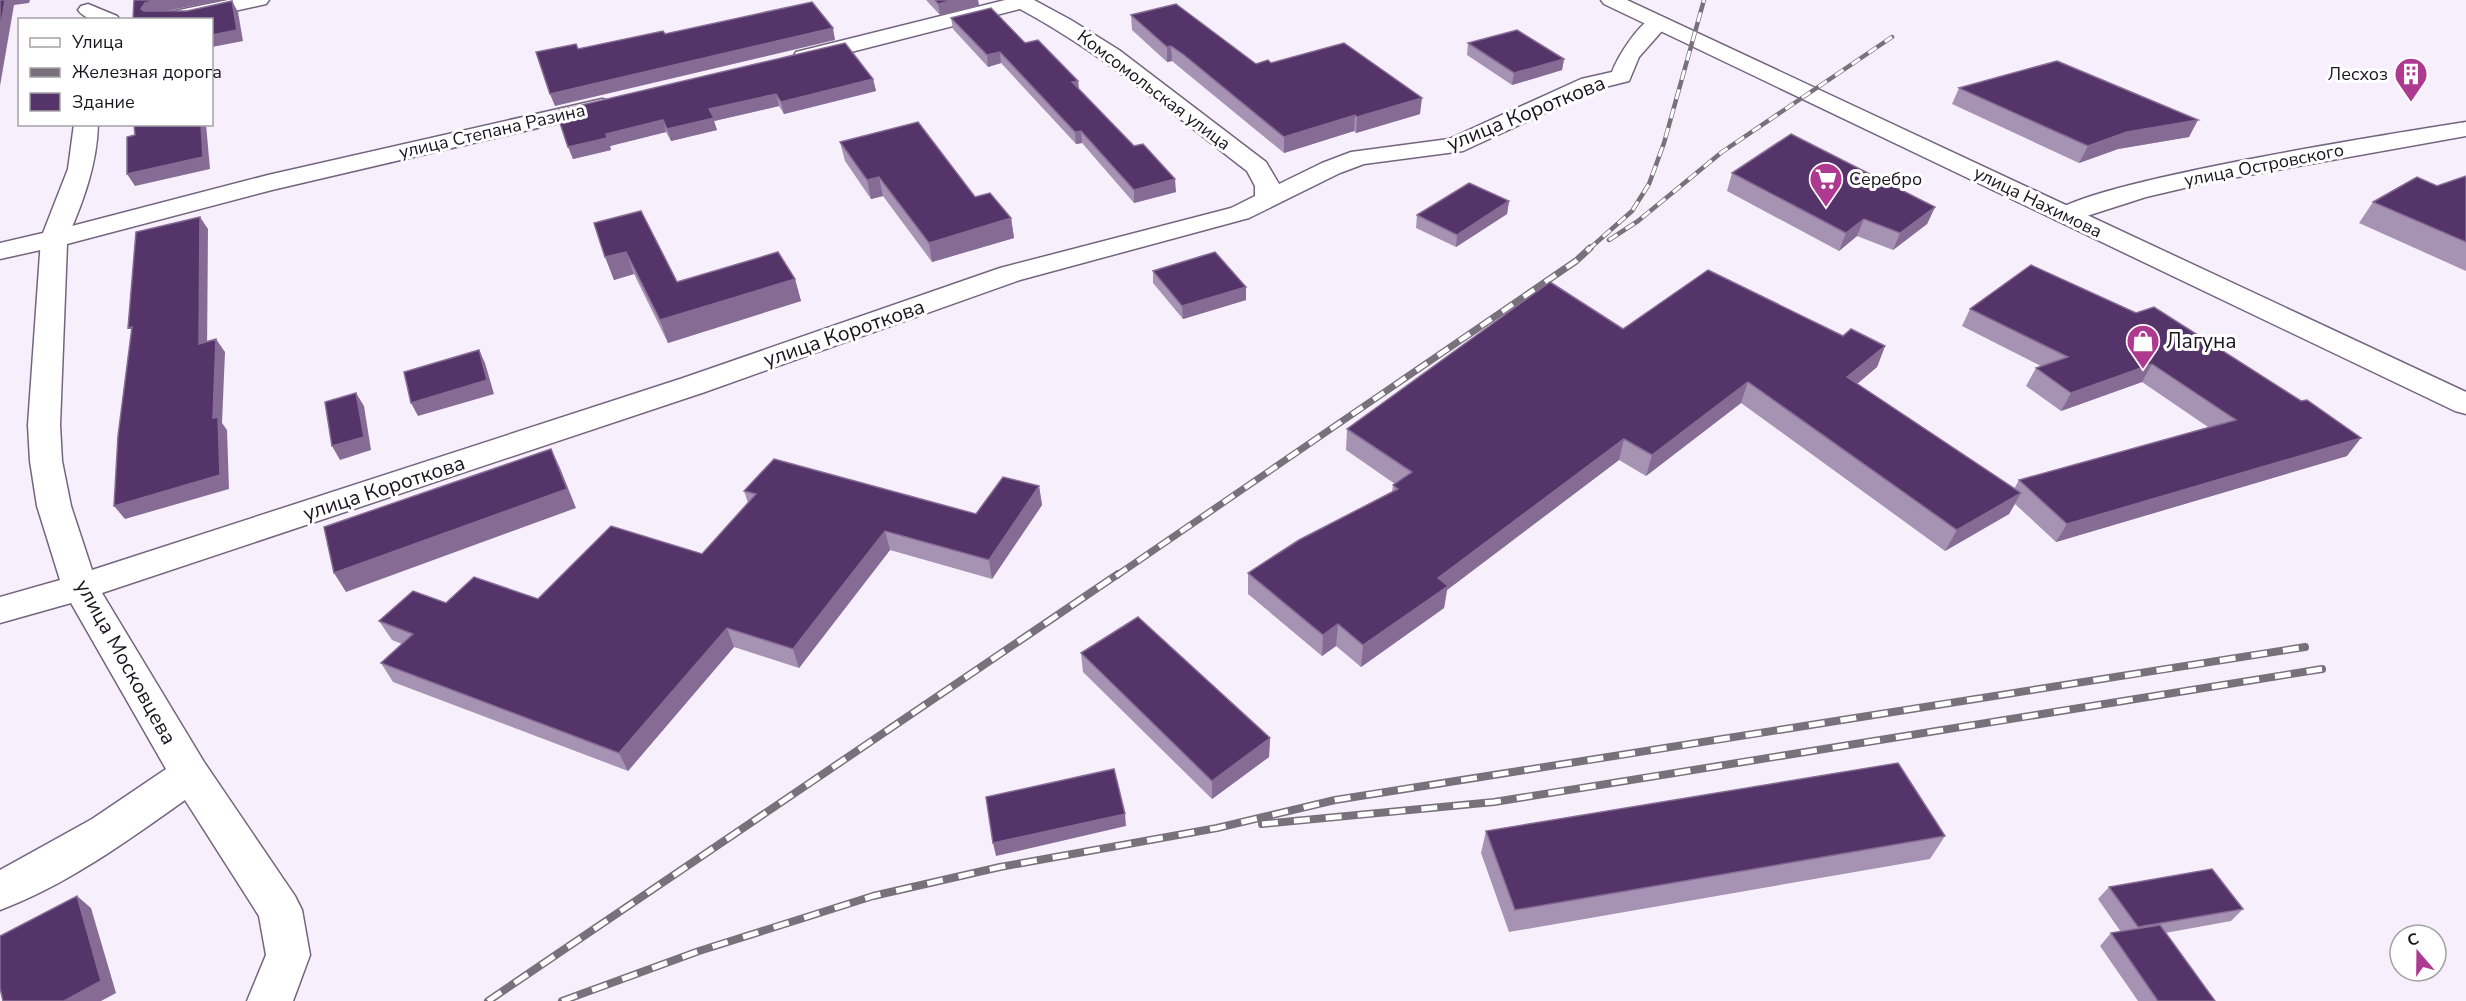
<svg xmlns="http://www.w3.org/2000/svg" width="2466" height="1001" viewBox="0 0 2466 1001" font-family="'Nunito Sans',sans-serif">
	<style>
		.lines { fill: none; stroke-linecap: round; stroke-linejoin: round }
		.minor-casing { stroke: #74647f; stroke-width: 3 }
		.tertiary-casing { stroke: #74647f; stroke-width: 3 }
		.secondary-casing { stroke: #74647f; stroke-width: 3 }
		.minor { fill: #fff; fill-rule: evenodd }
		.tertiary { fill: #fff; fill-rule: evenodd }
		.secondary { fill: #fff; fill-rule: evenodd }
		.rail-far2-casing { stroke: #78717c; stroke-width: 4.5 }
		.rail-far1-casing { stroke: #78717c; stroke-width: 7 }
		.rail-casing { stroke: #78717c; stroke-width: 8 }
		.rail-far2 { stroke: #fff; stroke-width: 3; stroke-dasharray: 10; stroke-linecap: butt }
		.rail-far1 { stroke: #fff; stroke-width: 4.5; stroke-dasharray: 13; stroke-linecap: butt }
		.rail { stroke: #fff; stroke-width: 5; stroke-dasharray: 16; stroke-linecap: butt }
		.wall { fill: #a692b2 }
		.shaded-wall { fill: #866c95 }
		.building { fill: #553469; stroke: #866c95; stroke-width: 1.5 }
		.labels { text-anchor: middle; stroke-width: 6; stroke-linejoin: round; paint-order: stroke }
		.far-poi-label { font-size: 18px; fill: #1b151f; stroke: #fff; text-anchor: end }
		.far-street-label { font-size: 18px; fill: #1b151f; stroke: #fff }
		.street-label { font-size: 21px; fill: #1b151f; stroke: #fff }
		.poi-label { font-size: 21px; fill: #1b151f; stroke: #fff; text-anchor: start }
	</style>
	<rect width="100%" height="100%" fill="#f7f0fc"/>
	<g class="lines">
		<!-- minor casing -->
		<g class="minor-casing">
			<path id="minor" d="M1005 0H1034L1071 20 1119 50 1266 162 1279 184 1322 163 1351 152 1449 139 1581 79 1612 72C1618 56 1637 26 1652 18 1657 16 1662 17 1666 19L1669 23 1639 57 1629 81 1597 89 1463 151 1364 164 1340 173 1249 218 1020 280 705 392 102 593 204 762 295 896 302 910 310 955 293 1001H247L266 955 259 916 185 800C127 841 67 885 0 910V870L92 819 166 769 71 603 0 623V597L60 580 37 506 30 461 28 425 41 239 45 233 268 175 602 99 610 101 614 106 610 111 272 190 67 244 60 425 62 461 71 506 92 570 683 378 1000 268 1231 208 1255 196V186L1247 171C1173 114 1102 53 1020 9L804 64 796 62 793 57 796 52Z
				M88 4 117 16 120 20C106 20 87 23 78 10L81 6Z"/>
		</g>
		<!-- tertiary casing -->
		<g class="tertiary-casing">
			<path id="tertiary" d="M228 0H269L266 4 193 20H150L153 16 160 14Z
				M2466 122V136L2210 182 2146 197 2065 223 2056 220 2052 215C2074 183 2409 131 2466 122Z
				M74 124H98C97 165 83 202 67 239L63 245 0 259V243L43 233 68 169Z"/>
		</g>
		<!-- secondary casing -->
		<g class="secondary-casing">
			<path id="secondary" d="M1601 0H1627L2466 392V414L2455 411 1604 4Z"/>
		</g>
		<!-- minor -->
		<use href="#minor" class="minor"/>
		<!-- tertiary -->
		<use href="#tertiary" class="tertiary"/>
		<!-- secondary -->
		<use href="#secondary" class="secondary"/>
		<!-- rail-far2 casing -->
		<g class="rail-far2-casing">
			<path id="rail-far2" d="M1609 240 1638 221 1722 152 1892 37
				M1588 250 1632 211 1649 184 1664 143 1704 0"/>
		</g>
		<!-- rail-far1 casing -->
		<g class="rail-far1-casing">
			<path id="rail-far1" d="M1116 576 1576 261 1590 248"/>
		</g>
		<!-- rail casing -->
		<g class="rail-casing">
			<path id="rail" d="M1262 824 1494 802 2322 669
				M488 1001 1118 574
				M562 1001 699 951 873 896 1000 867 1217 828 1335 800 2305 647"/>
		</g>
		<!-- rail-far2 -->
		<use href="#rail-far2" class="rail-far2"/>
		<!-- rail-far1 -->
		<use href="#rail-far1" class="rail-far1"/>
		<!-- rail -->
		<use href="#rail" class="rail"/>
	</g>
	<!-- wall -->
	<path class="wall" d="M926 0H978L979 6 940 15Z
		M1131 15 1256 64 1271 63 1420 114 1356 133 1354 131 1284 153 1184 71 1172 61 1167 62 1132 30Z
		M951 18 1025 43 1078 81 1079 89 1176 192 1134 203 1082 143 1076 144 1001 63 988 67 953 29Z
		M1468 43 1564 59 1562 70 1512 85 1467 55Z
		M873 79 876 91 784 114 779 106 714 121 717 130 671 141 666 132 610 146 611 150 573 159 556 111Z
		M1959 88 2189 137 2118 149 2079 163 1952 104Z
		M840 142 975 197 1011 218 1014 238 932 262 883 196 871 199 845 161Z
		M1732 173 1935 207 1927 224 1893 250 1857 236 1839 251 1727 191Z
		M2466 176V271L2359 223 2373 202 2437 186Z
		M1509 201 1507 214 1456 247 1416 228 1417 215Z
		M594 223 677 282 795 279 801 301 668 343 634 274 614 280Z
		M2031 265 2347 456 2056 542 2015 504 2009 514 1945 551 1741 403 1646 476 1619 460 1447 590 1444 608 1361 667 1336 646 1322 656 1248 594V573L1392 492 1393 485 1395 484 1346 450 1347 429 1623 329 1885 346 1877 367 1857 384 2014 489 2019 480 2208 427 2142 382 2061 411 2026 386 2036 368 2041 366 1962 326 1970 309Z
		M1153 271 1246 300 1183 319 1153 283Z
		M1039 486 1042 505 992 579 890 550 799 668 734 647 628 771 393 682 381 663 402 644 392 640 379 621 446 603 538 599 702 554 748 503 744 491 976 514Z
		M1081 653 1270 738 1269 757 1212 799 1083 672Z
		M1486 831 1945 836 1930 859 1509 932 1481 853Z
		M2109 887 2243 909 2231 921 2165 933 2215 1001H2138L2100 946 2111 933 2121 932 2098 899Z"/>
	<!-- shaded-wall -->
	<path class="shaded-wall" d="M5 0H30L29 3 14 5 0 86V30Z
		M157 0H224L160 12 148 20 141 9 145 3Z
		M954 0H978L979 6 940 15 938 4Z
		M232 1 238 12 243 41 212 47V35Z
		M833 28 835 40 555 106 550 94Z
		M1171 46 1172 61 1167 62V47Z
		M1000 52 1001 63 988 67 987 55Z
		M1564 59 1562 70 1512 85 1514 73Z
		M873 79 876 91 784 114 781 102Z
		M1078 81 1079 92 1072 82Z
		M776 94 779 106 714 121 717 130 671 141 667 129 709 109Z
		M1422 98 1420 114 1356 133 1357 117Z
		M1355 115 1354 131 1284 153V137Z
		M663 120 666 132 610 146 611 150 573 159 568 147 606 134Z
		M2198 120 2189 137 2118 149 2079 163 2088 146 2127 132Z
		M201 124H206L210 169 135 186 127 174Z
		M1081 131 1082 143 1076 144 1075 132Z
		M879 177 883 196 871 199 867 180Z
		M1175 179 1176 192 1134 203V190Z
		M1509 201 1507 214 1456 247 1457 235Z
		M1935 207 1927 224 1893 250 1900 233Z
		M200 217 208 229 207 357 199 344Z
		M1011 218 1014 238 932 262 929 243Z
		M1864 219 1857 236 1839 251 1846 233Z
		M626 252 634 274 614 280 605 257Z
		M795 279 801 301 668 343 660 320Z
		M1246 287V300L1183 319 1182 306Z
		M216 339 225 352 222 423 227 430 229 489 125 519 114 506 213 418Z
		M1885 346 1877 367 1839 399 1847 377Z
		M479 350 485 363 494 394 418 416 411 403Z
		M2152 364 2142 382 2061 411 2071 393Z
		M1748 382 1741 403 1646 476 1652 455Z
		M356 393 364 406 371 450 340 460 332 446Z
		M2361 438 2347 456 2056 542 2067 524Z
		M1624 439 1619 460 1447 590 1444 608 1361 667 1363 645 1438 578Z
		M551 449 560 468 576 508 346 592 334 573Z
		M1039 486 1042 505 992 579 989 560Z
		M2021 493 2009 514 1945 551 1957 530Z
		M885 531 890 550 799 668 793 649Z
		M1338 624 1336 646 1322 656 1323 635Z
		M727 628 734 647 628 771 619 753Z
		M1270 738 1269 757 1212 799V781Z
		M1125 814 1126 826 996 856 993 843Z
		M77 896 91 908 116 993 101 1001H64Z"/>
	<!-- building -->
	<path class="building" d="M0 0H5L0 30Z
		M134 0H157L145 3 141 9 144 11H187L232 1 237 30 212 35V20H133Z
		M935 0H954L938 4Z
		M812 2 833 28 550 94 536 52 576 44 578 49 663 31 665 34Z
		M1176 4 1256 64 1268 60 1271 63 1344 43 1422 98 1357 117 1355 115 1284 137 1184 55 1171 46 1167 47 1131 15Z
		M991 8 1025 43 1038 40 1078 81 1072 82 1134 146 1143 144 1175 179 1134 190 1081 131 1075 132 1000 52 987 55 951 18Z
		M1517 30 1564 59 1514 73 1468 43Z
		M845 43 873 79 781 102 776 94 709 109 714 118 667 129 663 120 606 134 607 138 568 147 556 111Z
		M2057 61 2198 120 2127 132 2088 146 1959 88Z
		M918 122 975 197 990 193 1011 218 929 243 879 177 867 180 840 142Z
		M134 124H201L203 157 127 174V137L135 135Z
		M1791 134 1935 207 1900 233 1864 219 1846 233 1732 173Z
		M2466 176V242L2373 202 2417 177 2437 186Z
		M1469 183 1509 201 1457 235 1417 215Z
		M641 211 677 282 778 252 795 279 660 320 626 252 605 257 594 223Z
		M200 217 199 344 216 339 213 418 218 417 220 475 114 506 118 436 132 327 128 328 136 232Z
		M1215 252 1246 287 1182 306 1153 271Z
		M2031 265 2136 313 2154 307 2301 401 2307 400 2361 438 2067 524 2019 480 2236 420 2152 364 2071 393 2036 368 2068 357 1970 309Z
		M1708 270 1843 336 1851 329 1885 346 1847 377 2021 493 1957 530 1748 382 1652 455 1624 439 1438 578 1448 586 1363 645 1338 624 1323 635 1248 573 1299 540 1398 489 1393 485 1412 472 1347 429 1550 282 1623 329Z
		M479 350 487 380 411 403 404 372Z
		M356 393 364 437 332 446 325 402Z
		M551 449 567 489 334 573 324 527Z
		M774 459 976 514 1003 477 1039 486 989 560 885 531 793 649 727 628 619 753 381 663 413 634 379 621 413 591 446 603 474 577 538 599 611 526 702 554 756 494 744 491Z
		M1138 617 1270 738 1212 781 1081 653Z
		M1898 763 1945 836 1515 910 1486 831Z
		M1114 769 1125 814 993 843 986 797Z
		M2212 869 2243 909 2138 927 2109 887Z
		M77 896 101 981 64 1001H3L0 988V936Z
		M2160 925 2215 1001H2158L2111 933Z"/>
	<!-- icons -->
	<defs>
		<g id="building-pin" transform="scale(1.725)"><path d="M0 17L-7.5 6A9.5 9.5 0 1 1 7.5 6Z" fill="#ae3991" stroke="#fff"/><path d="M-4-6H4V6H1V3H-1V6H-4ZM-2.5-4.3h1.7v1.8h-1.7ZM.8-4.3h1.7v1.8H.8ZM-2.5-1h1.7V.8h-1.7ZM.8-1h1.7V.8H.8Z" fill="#fff"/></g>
		<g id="supermarket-pin" transform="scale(1.725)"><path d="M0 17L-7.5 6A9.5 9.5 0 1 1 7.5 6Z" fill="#ae3991" stroke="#fff"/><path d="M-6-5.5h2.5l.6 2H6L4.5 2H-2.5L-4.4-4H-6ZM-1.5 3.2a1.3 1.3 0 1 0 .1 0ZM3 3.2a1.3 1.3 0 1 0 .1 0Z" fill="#fff"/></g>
		<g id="shop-pin" transform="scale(1.725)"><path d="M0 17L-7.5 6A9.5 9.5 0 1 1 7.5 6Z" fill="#ae3991" stroke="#fff"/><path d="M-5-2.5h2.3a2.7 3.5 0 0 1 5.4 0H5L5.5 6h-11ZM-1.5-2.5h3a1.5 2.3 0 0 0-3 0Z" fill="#fff"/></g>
	</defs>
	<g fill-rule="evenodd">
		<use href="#building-pin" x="2411" y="74"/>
		<use href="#supermarket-pin" x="1826" y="179"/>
		<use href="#shop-pin" x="2143" y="341"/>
	</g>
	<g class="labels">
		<!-- far-poi labels -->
		<g class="far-poi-label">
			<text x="2388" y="80">Лесхоз</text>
			<text x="1849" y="185" text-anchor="start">Серебро</text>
		</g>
		<!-- far-street labels -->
		<g class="far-street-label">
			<text transform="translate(1154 90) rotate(37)" y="6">Комсомольская улица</text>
			<text transform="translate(492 131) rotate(-13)" y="6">улица Степана Разина</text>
			<text transform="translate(2264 165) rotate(-11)" y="6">улица Островского</text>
			<text transform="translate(2038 202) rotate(26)" y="6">улица Нахимова</text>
		</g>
		<!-- street labels -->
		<g class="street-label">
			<text transform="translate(1526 113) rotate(-22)" y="7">улица Короткова</text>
			<text transform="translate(844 333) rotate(-19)" y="7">улица Короткова</text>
			<text transform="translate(384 488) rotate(-18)" y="7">улица Короткова</text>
			<text transform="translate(126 662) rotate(61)" y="7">улица Московцева</text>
		</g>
		<!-- poi labels -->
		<g class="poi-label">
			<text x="2166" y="348">Лагуна</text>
		</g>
	</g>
	<!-- legend -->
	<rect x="18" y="18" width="195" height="108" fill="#ffffff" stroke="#a4a1a5" stroke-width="1.5"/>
	<rect x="30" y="38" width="30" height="9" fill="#ffffff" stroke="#a4a1a5" stroke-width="1.5"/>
	<text x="72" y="48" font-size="18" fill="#1b151f">Улица</text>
	<rect x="30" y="68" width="30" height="9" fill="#78717c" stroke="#a4a1a5" stroke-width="1.5"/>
	<text x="72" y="78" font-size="18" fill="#1b151f">Железная дорога</text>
	<rect x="30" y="93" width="30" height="18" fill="#553469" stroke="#a4a1a5" stroke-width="1.5"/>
	<text x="72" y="108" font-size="18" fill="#1b151f">Здание</text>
	<!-- north arrow -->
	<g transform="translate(2418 953) rotate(340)"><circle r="28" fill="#ffffff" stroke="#a4a1a5" stroke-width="1.5"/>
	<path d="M0-4.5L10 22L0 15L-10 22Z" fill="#ae3991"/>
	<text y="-9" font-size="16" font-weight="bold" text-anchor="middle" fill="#1b151f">С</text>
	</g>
</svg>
